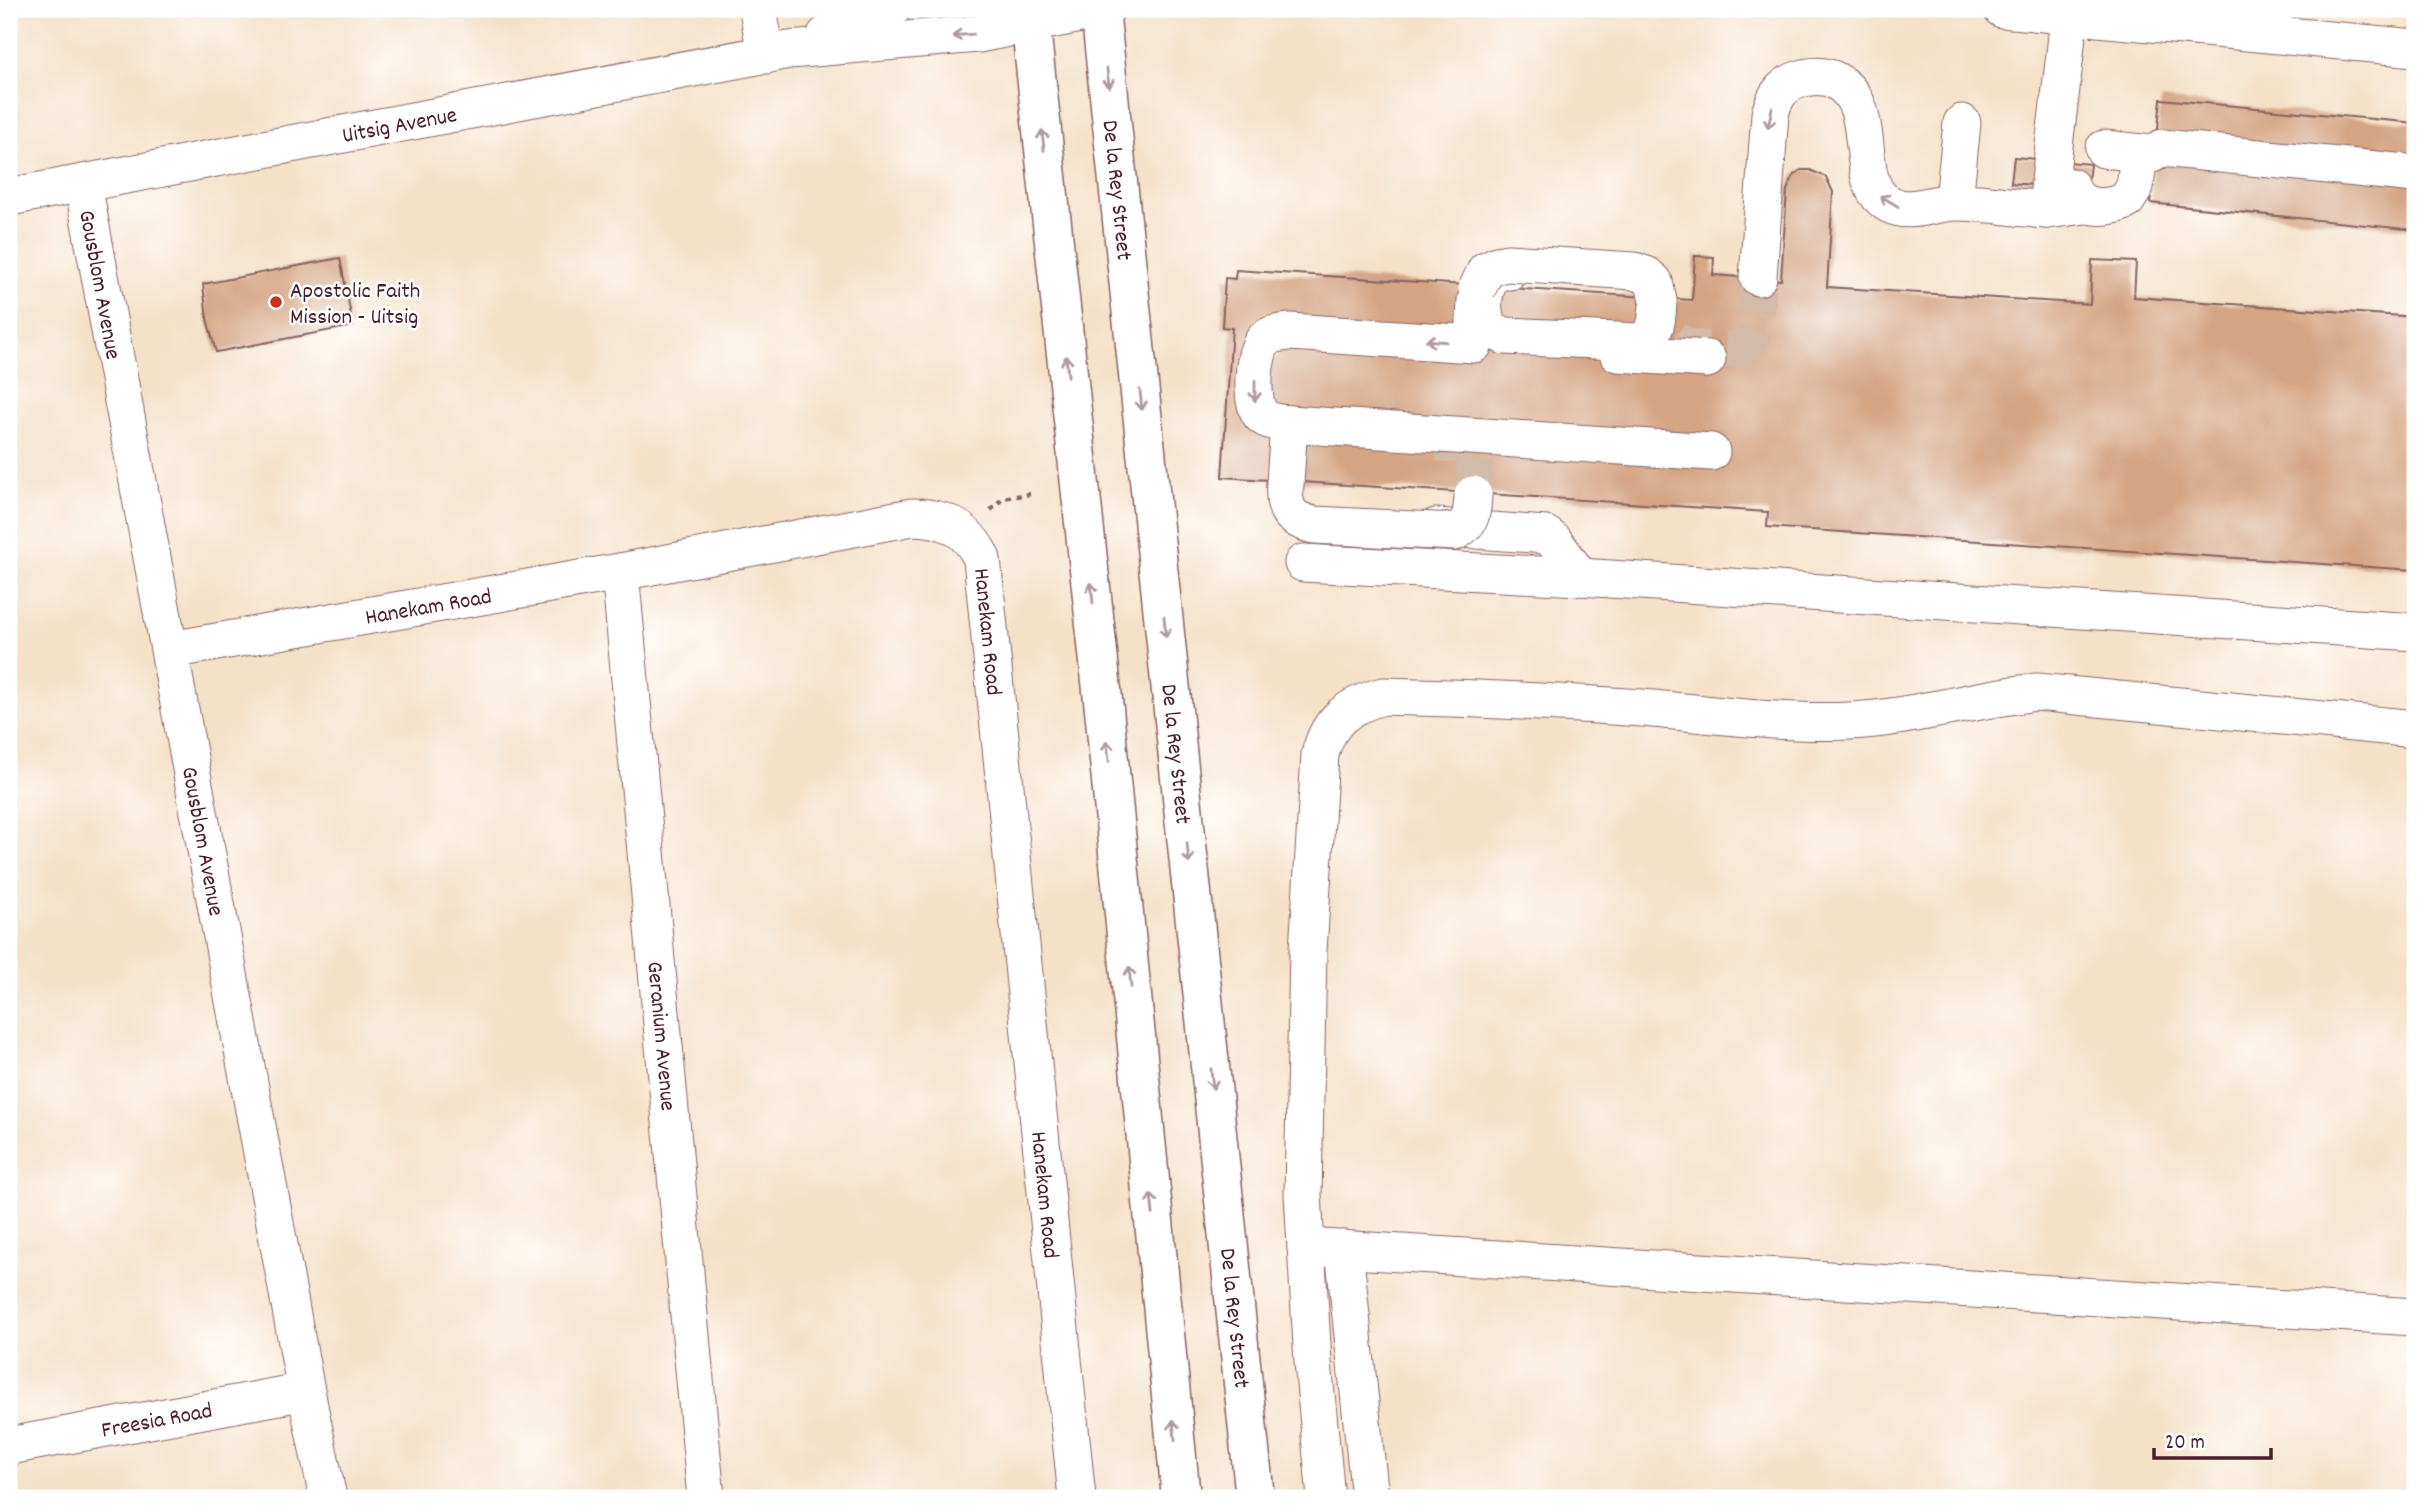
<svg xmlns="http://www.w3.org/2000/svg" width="2424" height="1507" viewBox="0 0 2424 1507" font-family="Dekko,sans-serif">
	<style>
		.building { fill: #d4a483 }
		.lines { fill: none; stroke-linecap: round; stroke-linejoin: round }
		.minor-tunnel { stroke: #d3baa9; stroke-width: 37; stroke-dasharray: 37 18; stroke-linecap: butt }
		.minor-casing { stroke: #866362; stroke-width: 39 }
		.major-casing { stroke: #866362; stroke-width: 41 }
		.path { stroke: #866362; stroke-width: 4.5; stroke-dasharray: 5 5; stroke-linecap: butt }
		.minor { stroke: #fff; stroke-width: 37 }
		.major { stroke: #fff; stroke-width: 38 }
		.minor-bridge-casing { stroke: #866362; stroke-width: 39; stroke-linecap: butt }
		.minor-bridge { stroke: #fff; stroke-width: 37 }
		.oneway { stroke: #ae9aa0 }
		.poi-dot { fill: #c8321e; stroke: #fff; stroke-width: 2.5 }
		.labels { text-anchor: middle; stroke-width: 5; stroke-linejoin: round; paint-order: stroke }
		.street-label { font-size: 23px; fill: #4a1f2b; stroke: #fff }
		.poi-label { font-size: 23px; fill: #4a1f2b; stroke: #fff; text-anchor: start }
	</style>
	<rect width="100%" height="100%" fill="#fff"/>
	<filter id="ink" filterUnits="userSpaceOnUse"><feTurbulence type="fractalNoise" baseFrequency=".0143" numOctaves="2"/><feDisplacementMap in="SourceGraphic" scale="14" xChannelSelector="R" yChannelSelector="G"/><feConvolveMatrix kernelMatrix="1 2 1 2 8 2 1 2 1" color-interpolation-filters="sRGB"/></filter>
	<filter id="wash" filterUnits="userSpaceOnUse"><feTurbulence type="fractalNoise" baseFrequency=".00686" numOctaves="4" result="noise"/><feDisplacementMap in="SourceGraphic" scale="28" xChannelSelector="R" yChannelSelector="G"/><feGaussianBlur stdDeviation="1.57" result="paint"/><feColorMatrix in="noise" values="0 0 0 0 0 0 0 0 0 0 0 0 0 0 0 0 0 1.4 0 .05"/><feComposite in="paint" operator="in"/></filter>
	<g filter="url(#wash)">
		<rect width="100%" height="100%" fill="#f5e1c8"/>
		<g id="blocks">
			<!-- building -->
			<path class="building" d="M2161 99 2415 123V230L2150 203Z
				M2014 157 2090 164 2087 190 2011 183Z
				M1801 170H1810L1826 177 1833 192 1827 287 2090 304 2092 260 2136 262 2134 297 2415 317V570L1767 527 1768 512 1222 477 1232 328 1222 327 1225 278 1235 279 1236 270 1692 300 1695 256 1714 257 1713 275 1781 280 1787 190 1794 175Z
				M340 258 353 326 216 352 207 319 203 284Z"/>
		</g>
	</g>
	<g filter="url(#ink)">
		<use href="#blocks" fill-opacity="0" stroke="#866362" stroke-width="2"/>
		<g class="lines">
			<!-- minor-tunnel -->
			<path class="minor-tunnel" d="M1673 339C1685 348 1696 348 1710 349 1719 349 1729 351 1738 348 1760 342 1757 296 1758 277
				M1437 443 1476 445 1473 495"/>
			<!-- minor casing -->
			<g class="minor-casing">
				<g id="minor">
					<path d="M758 9 766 55"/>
					<path d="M2002 9 2415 48"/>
					<path d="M2069 15C2063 81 2053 145 2047 210L2085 205"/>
					<path d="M826 35 892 9"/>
					<path d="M2162 148 2415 174"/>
					<path d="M2104 149 2152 154"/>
					<path id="s1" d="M83 184 306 1391 328 1498"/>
					<path d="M2071 187C2078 211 2107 209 2126 201L2135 187 2139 153"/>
					<path id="s2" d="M9 197 789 50 978 34 1106 9"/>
					<path d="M1954 201 1962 123"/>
					<path d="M1510 271C1504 271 1499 270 1494 274 1482 284 1480 316 1490 328 1493 332 1500 334 1505 336L1640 342C1658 333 1657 319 1658 301"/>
					<path d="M1758 277 1770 114C1774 99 1780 87 1795 81 1808 76 1823 74 1836 81 1880 105 1852 176 1884 201 1907 218 1932 202 1956 202 1986 202 2017 208 2047 210"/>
					<path d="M1618 353 1707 359"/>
					<path d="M1289 424 1711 452"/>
					<path d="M1285 483 1289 424C1279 423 1269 422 1262 416 1249 403 1253 353 1264 340 1271 333 1281 333 1290 332L1474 344 1476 300"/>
					<path d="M1436 527 1546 535 1554 541 1580 577"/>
					<path d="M1303 563 1580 577 2415 632"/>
					<path id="s3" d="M620 572 706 1498"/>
					<path id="s4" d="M170 650 620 572 912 517C945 517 968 528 982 559L1077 1498"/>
					<path d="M1306 1247 2415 1317"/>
					<path d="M1344 1249 1370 1498"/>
					<path id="s5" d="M9 1446 306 1391"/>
					<path d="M1326 1498 1313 1362 1303 1195 1308 951 1320 755C1328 720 1349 705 1383 696 1469 698 1556 702 1642 708 1711 714 1780 724 1849 721 1912 718 1974 699 2037 692L2415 729"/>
				</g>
			</g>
			<!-- major casing -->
			<g class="major-casing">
				<g id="major">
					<path d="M1029 9 1104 709 1181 1498"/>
					<path id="s6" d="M1100 9 1255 1498"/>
				</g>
			</g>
			<!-- path -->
			<path class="path" d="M991 510 1003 498 1030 494"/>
			<!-- minor -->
			<use href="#minor" class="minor"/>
			<!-- major -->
			<use href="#major" class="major"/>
			<!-- minor-bridge casing -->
			<g class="minor-bridge-casing">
				<path id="minor-bridge" d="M1477 289 1486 270 1497 265 1508 263 1634 271 1646 275 1654 282 1658 301
					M1285 483C1283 509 1288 519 1314 525L1455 532C1472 523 1472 513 1473 495"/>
			</g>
			<!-- minor-bridge -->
			<use href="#minor-bridge" class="minor-bridge"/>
		</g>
		<!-- one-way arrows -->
		<defs><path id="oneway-shaft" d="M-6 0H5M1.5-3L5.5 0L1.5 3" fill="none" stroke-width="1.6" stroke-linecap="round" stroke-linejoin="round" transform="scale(1.75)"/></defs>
		<g class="oneway">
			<use href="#oneway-shaft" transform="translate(963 35) rotate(175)"/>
			<use href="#oneway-shaft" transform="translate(1108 78) rotate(83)"/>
			<use href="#oneway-shaft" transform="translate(1770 118) rotate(101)"/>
			<use href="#oneway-shaft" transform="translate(1043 140) rotate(-96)"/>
			<use href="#oneway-shaft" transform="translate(1889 201) rotate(-149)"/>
			<use href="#oneway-shaft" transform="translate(1436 341) rotate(-176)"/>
			<use href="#oneway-shaft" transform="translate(1067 366) rotate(-96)"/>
			<use href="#oneway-shaft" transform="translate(1255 391) rotate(90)"/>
			<use href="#oneway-shaft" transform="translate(1141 400) rotate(84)"/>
			<use href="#oneway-shaft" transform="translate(1092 593) rotate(-96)"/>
			<use href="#oneway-shaft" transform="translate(1165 627) rotate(84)"/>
			<use href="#oneway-shaft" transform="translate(1108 751) rotate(-96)"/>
			<use href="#oneway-shaft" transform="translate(1188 853) rotate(84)"/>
			<use href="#oneway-shaft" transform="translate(1130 977) rotate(-96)"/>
			<use href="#oneway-shaft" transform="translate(1212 1079) rotate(84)"/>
			<use href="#oneway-shaft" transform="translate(1152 1204) rotate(-96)"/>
			<use href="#oneway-shaft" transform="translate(1174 1430) rotate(-96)"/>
		</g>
	</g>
	<!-- markers -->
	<circle class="poi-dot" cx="276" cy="302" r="7"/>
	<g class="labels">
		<!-- street labels -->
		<g class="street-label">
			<text dy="8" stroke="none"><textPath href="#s2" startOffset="397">Uitsig Avenue</textPath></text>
			<text dy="8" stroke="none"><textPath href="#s6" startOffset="182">De la Rey Street</textPath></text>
			<text dy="8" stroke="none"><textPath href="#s1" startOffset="102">Gousblom Avenue</textPath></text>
			<text dy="8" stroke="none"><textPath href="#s4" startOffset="262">Hanekam Road</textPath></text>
			<text dy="8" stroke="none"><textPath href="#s4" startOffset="914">Hanekam Road</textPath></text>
			<text dy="8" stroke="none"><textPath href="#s6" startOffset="749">De la Rey Street</textPath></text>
			<text dy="8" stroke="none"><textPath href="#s1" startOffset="668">Gousblom Avenue</textPath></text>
			<text dy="8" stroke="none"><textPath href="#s3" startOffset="466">Geranium Avenue</textPath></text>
			<text dy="8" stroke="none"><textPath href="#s4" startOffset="1480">Hanekam Road</textPath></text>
			<text dy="8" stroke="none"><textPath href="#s6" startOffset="1316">De la Rey Street</textPath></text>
			<text dy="8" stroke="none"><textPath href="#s5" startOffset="150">Freesia Road</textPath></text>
		</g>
		<!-- poi labels -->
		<g class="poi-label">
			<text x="290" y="297">Apostolic Faith<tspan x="290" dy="26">Mission - Uitsig</tspan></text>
		</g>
	</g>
	<!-- margin -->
	<rect width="2424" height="1507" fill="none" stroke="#fff" stroke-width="35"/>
	<!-- scale -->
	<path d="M2154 1448v10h117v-10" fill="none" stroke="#4a1f2b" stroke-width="3.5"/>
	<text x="2165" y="1448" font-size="21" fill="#4a1f2b" stroke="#ffffff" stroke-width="5" paint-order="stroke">20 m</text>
</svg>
